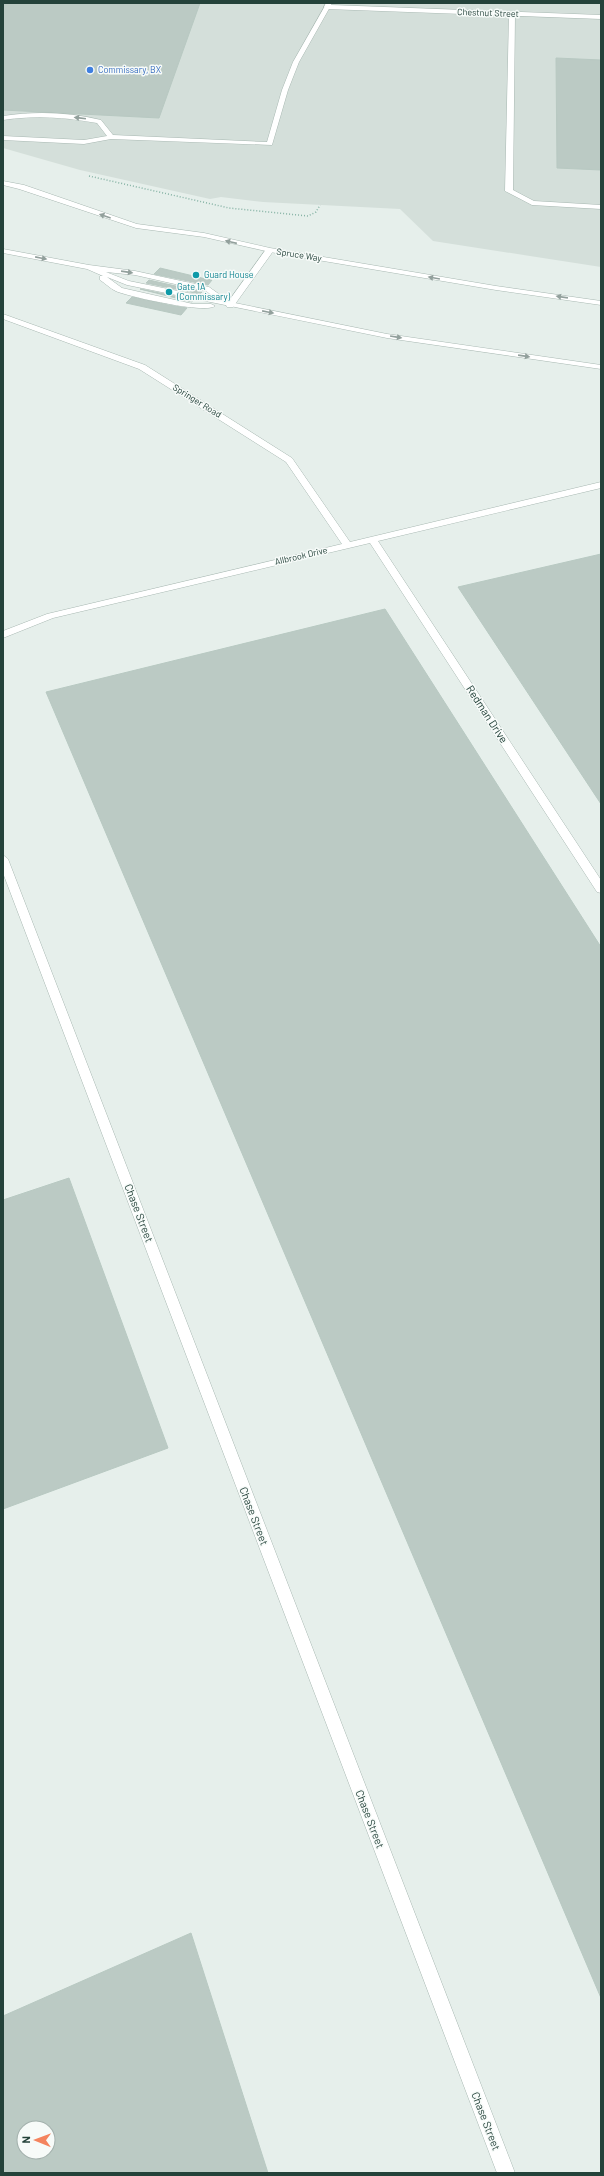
<svg xmlns="http://www.w3.org/2000/svg" width="604" height="2176" viewBox="0 0 604 2176" font-family="Barlow,sans-serif">
	<style>
		.built { fill: #d4dfda }
		.building { fill: #bbcac4; stroke: #b8c9c2; fill-rule: evenodd }
		.lines { fill: none; stroke-linecap: round; stroke-linejoin: round }
		.service-casing { stroke: #a8b8b2; stroke-width: 1 }
		.minor-casing { stroke: #a8b8b2; stroke-width: 1 }
		.tertiary-casing { stroke: #a8b8b2; stroke-width: 1 }
		.path { stroke: #86b3a5; stroke-width: 1.5; stroke-dasharray: 1 2; stroke-linecap: butt }
		.service { fill: #fff; fill-rule: evenodd }
		.minor { fill: #fff; fill-rule: evenodd }
		.tertiary { fill: #fff; fill-rule: evenodd }
		.oneway { fill: #92a09c }
		.shop-dot { fill: #3f7fe0; stroke: #f7fbf9; stroke-width: 1.5 }
		.culture-dot { fill: #0f9aa8; stroke: #f7fbf9; stroke-width: 1.5 }
		.labels { text-anchor: middle; stroke-width: 3; stroke-linejoin: round; paint-order: stroke }
		.far-street-label { font-size: 9px; fill: #24423a; stroke: #f7fbf9 }
		.far-shop-label { font-size: 9px; fill: #366cbe; stroke: #f7fbf9; text-anchor: start }
		.far-culture-label { font-size: 9px; fill: #0d838f; stroke: #f7fbf9; text-anchor: start }
		.street-label { font-size: 11px; fill: #24423a; stroke: #f7fbf9 }
	</style>
	<rect width="100%" height="100%" fill="#e6efeb"/>
	<!-- built -->
	<path class="built" d="M3 3H601V267L433 241 400 209 263 202 221 197 210 199 80 170 3 148Z"/>
	<!-- building -->
	<path class="building" d="M3 3H200L159 118 3 110Z
		M556 58 601 60V170L557 168Z
		M160 268 206 279 212 280 208 285 154 274Z
		M149 280 202 292 200 294 146 283Z
		M140 289 194 300 192 302Z
		M132 297 168 305 187 308 181 315 126 303Z
		M601 554V804L458 587Z
		M385 609 601 947V1998L46 692Z
		M69 1178 168 1448 3 1509V1200Z
		M191 1933 268 2173H3V2016ZM24 2128H48V2152H24Z"/>
	<g class="lines">
		<!-- service casing -->
		<g class="service-casing">
			<path id="service" d="M325 6 330 7 299 62 288 90 272 145 111 139 84 144 3 140V136L84 140 107 136 97 123C65 117 34 115 3 120V116C35 111 69 112 101 120L113 135 267 142 282 90 293 62Z
				M512 12 515 14 513 190 534 201 601 205V209L532 205 505 191 509 14Z
				M267 248 274 250 233 307H227L226 305Z
				M3 314 145 365 292 458 350 542 601 482V488L378 541 601 880V893L597 892 370 543 53 618 3 638V631L47 614 342 544 286 462 139 369 3 319Z"/>
		</g>
		<!-- minor casing -->
		<g class="minor-casing">
			<path id="minor" d="M326 3H332L331 5 601 15V19L327 9 324 7Z
				M3 855 8 859 515 2173H497L3 873Z"/>
		</g>
		<!-- tertiary casing -->
		<g class="tertiary-casing">
			<path id="tertiary" d="M3 181 24 185 137 224 204 233 270 248 496 286 601 301V305L496 290 270 252 204 237 136 228 19 189 3 185Z
				M3 249 89 265 135 271 209 287 230 302 387 334 601 365V369L387 338 127 285 107 277 122 288 193 304H211L215 306C206 314 132 297 118 292 112 290 106 284 100 280V276H103L87 269 3 253ZM106 272 135 275 206 291 217 299 129 281Z"/>
		</g>
		<!-- path -->
		<path class="path" d="M89 176 229 208 308 216 316 212 320 205"/>
		<!-- service -->
		<use href="#service" class="service"/>
		<!-- minor -->
		<use href="#minor" class="minor"/>
		<!-- tertiary -->
		<use href="#tertiary" class="tertiary"/>
	</g>
	<!-- one-way arrows -->
	<defs><path id="oneway-solid" d="M-6-.8H1V-3.2L6.5 0L1 3.2V.8H-6Z"/></defs>
	<g class="oneway">
		<use href="#oneway-solid" transform="translate(80 118) rotate(-173)"/>
		<use href="#oneway-solid" transform="translate(105 216) rotate(-161)"/>
		<use href="#oneway-solid" transform="translate(231 242) rotate(-167)"/>
		<use href="#oneway-solid" transform="translate(41 258) rotate(11)"/>
		<use href="#oneway-solid" transform="translate(127 272) rotate(8)"/>
		<use href="#oneway-solid" transform="translate(434 278) rotate(-170)"/>
		<use href="#oneway-solid" transform="translate(562 297) rotate(-172)"/>
		<use href="#oneway-solid" transform="translate(268 312) rotate(11)"/>
		<use href="#oneway-solid" transform="translate(396 337) rotate(9)"/>
		<use href="#oneway-solid" transform="translate(524 356) rotate(8)"/>
	</g>
	<!-- markers -->
	<circle class="shop-dot" cx="90" cy="70" r="4"/>
	<g class="culture-dot">
		<circle cx="196" cy="275" r="4"/>
		<circle cx="169" cy="292" r="4"/>
	</g>
	<g class="labels">
		<!-- far-street labels -->
		<g class="far-street-label">
			<text transform="translate(488 13) rotate(2)" y="3">Chestnut Street</text>
			<text transform="translate(299 255) rotate(9)" y="3">Spruce Way</text>
			<text transform="translate(197 401) rotate(32)" y="3">Springer Road</text>
			<text transform="translate(301 556) rotate(-13)" y="3">Allbrook Drive</text>
		</g>
		<!-- far-shop labels -->
		<g class="far-shop-label">
			<text x="98" y="73">Commissary, BX</text>
		</g>
		<!-- far-culture labels -->
		<g class="far-culture-label">
			<text x="204" y="278">Guard House</text>
			<text x="177" y="290">Gate 1A<tspan x="177" dy="10">(Commissary)</tspan></text>
		</g>
		<!-- street labels -->
		<g class="street-label">
			<text transform="translate(487 714) rotate(57)" y="4">Redman Drive</text>
			<text transform="translate(139 1213) rotate(69)" y="4">Chase Street</text>
			<text transform="translate(254 1516) rotate(69)" y="4">Chase Street</text>
			<text transform="translate(370 1819) rotate(69)" y="4">Chase Street</text>
			<text transform="translate(486 2121) rotate(69)" y="4">Chase Street</text>
		</g>
	</g>
	<!-- border -->
	<rect width="604" height="2176" fill="none" stroke="#24423a" stroke-width="8"/>
	<!-- north arrow -->
	<g transform="translate(36 2140) rotate(271)"><circle r="19" fill="#f7fbf9" stroke="#a3b1ad"/>
	<path d="M0-3L7 15L0 10L-7 15Z" fill="#f4845f"/>
	<text y="-6" font-size="11" font-weight="bold" text-anchor="middle" fill="#24423a">N</text>
	</g>
</svg>
